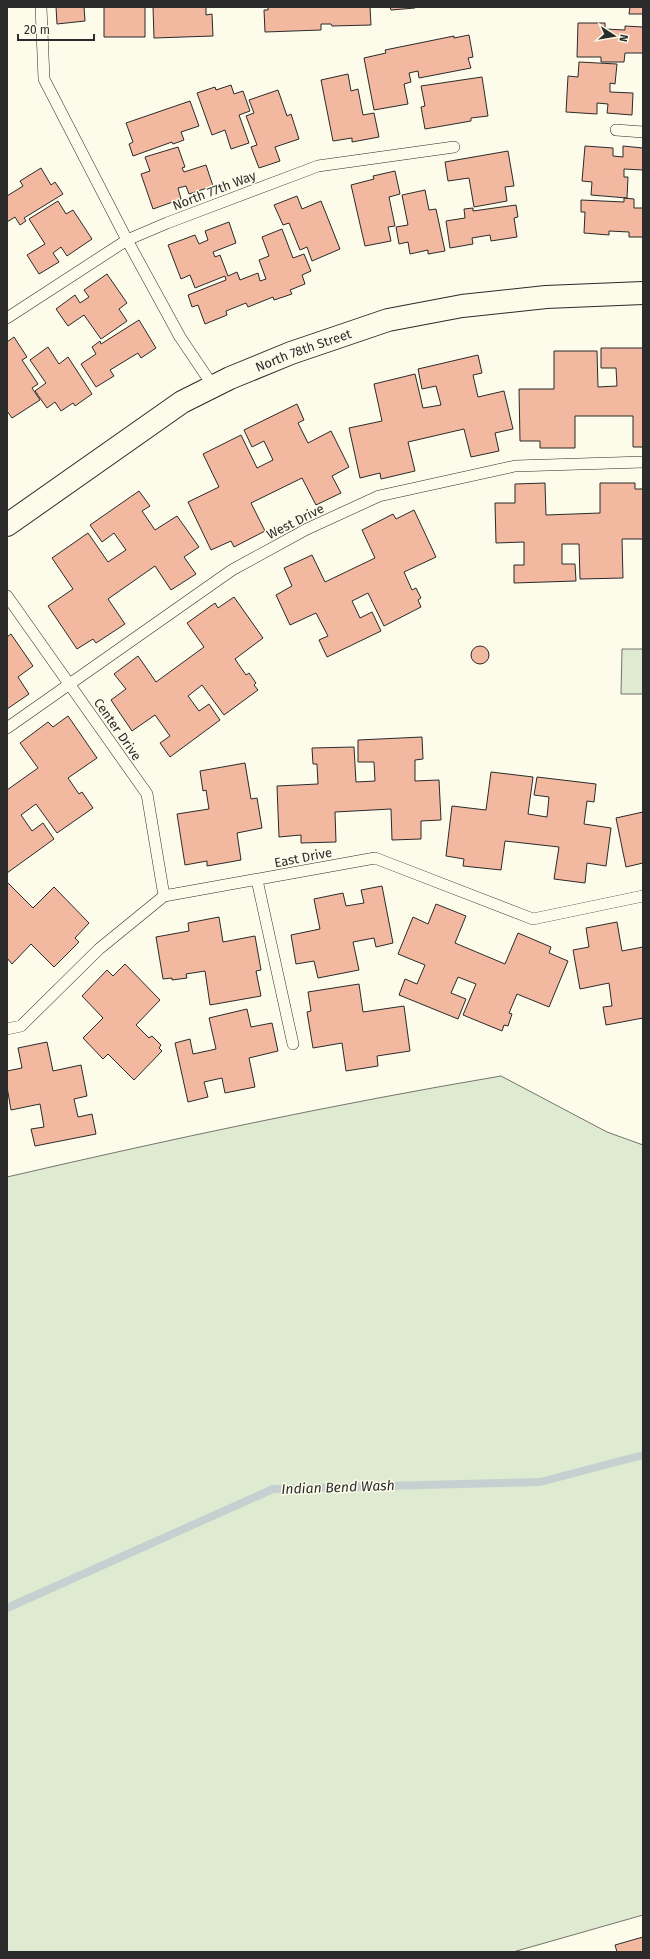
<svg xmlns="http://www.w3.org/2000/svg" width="650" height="1959" viewBox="0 0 650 1959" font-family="'Fira Sans',sans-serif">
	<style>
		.green { fill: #deebd1; stroke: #74746e }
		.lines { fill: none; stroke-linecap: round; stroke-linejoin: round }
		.stream { stroke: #c7d0d0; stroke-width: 8 }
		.building { fill: #f2b8a0; stroke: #2b2b2b }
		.service-casing { stroke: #2b2b2b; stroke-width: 12 }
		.tertiary-casing { stroke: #2b2b2b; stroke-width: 24 }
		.service { stroke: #fdfbea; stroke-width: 11 }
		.tertiary { stroke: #fdfbea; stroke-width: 22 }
		.labels { text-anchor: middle; stroke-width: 3; stroke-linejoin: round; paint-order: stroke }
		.street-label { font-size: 13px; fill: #2b2b2b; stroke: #fdfbea }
		.water-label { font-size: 14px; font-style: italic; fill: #2b2b2b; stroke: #fdfbea }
	</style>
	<rect width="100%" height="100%" fill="#fdfbea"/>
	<!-- green -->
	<path class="green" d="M622 649H643V694H621Z
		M501 1076 607 1132 643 1145V1915L513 1952H7V1177C171 1139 335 1104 501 1076Z"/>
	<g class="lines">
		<!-- stream -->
		<path class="stream" d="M7 1608 273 1489 540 1482 643 1455"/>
	</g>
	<!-- building -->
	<path class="building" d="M56 7H84L85 21 57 24Z
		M104 7H145V37H104Z
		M153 7H206V15L212 14 213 36 154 38Z
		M268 7H370L371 25 332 26 331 24H321V30L265 32 264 10H268Z
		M390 7H415V8L391 10Z
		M630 7H643V14H629Z
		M578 23H605V29L625 30V26L643 27V53H625L624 62H601V57H577Z
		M469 35 473 57 468 58 471 68 419 78 418 71 409 73 411 82 404 84 408 104 374 110 364 58 386 53 385 50 454 36V38Z
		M579 62 617 64 615 84 610 83V92L633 93 632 115 607 113 608 104 597 103V114L566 112 568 76 578 77Z
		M348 74 351 91 358 89 363 115 374 113 379 137 352 142V138L333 141 321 80Z
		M482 77 488 116 471 118V121L425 129 421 107 425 106 421 86Z
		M231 85 234 94 243 91 250 111 239 115 249 143 231 149 225 130 212 135 197 93 215 87 216 90Z
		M278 90 287 116 291 114 299 139 275 147 280 161 259 168 251 147 257 145 246 116 254 113 249 100Z
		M190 101 199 126 181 132 184 140 173 144 172 142 133 156 129 144 133 142 126 123Z
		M585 146 613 148V156L623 157V146L643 148V170L624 169V177H628L627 198 591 195 592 182 582 181Z
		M178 147 185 167 182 168 184 172 206 165 213 186 189 194 186 186 178 188 181 199 153 209 141 174 150 171 145 157Z
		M508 151 514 186 505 187 507 201 474 207 469 178 448 181 445 162Z
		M41 168 51 185 55 182 63 194 24 218 26 221 20 225 15 217 7 222V196L23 186 20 181Z
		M395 171 400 194 389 197 395 226 388 227 391 241 365 246 351 185 374 179 373 176Z
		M425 190 429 210 436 209 445 251 428 254V250L410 254 408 242 399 244 396 227 408 225 402 195Z
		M297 196 302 209 321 201 340 249 312 261 307 247 300 250 289 223 283 225 274 205Z
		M624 198 634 199V208H643V237H629V232L609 231V235L584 233 585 212H581V200L624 202Z
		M58 201 66 214 73 210 92 239 67 256 61 247 53 253 59 262 39 274 27 255 45 244 29 219Z
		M516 205 518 217 514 218 517 237 491 241 490 235 472 238 473 244 450 248 446 221 465 218 464 209 473 208V211Z
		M229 222 236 243 213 252 215 257 220 255 228 276 237 272 240 280 258 273 260 281 266 279 259 260 269 256 262 237 282 229 293 258 304 254 311 271 302 275 305 284 290 290 292 294 274 300 273 297 248 307 246 303 226 311 227 315 205 324 198 305 192 307 188 295 226 280 225 276 195 288 190 275 181 279 168 245 195 235 199 244 208 240 205 231Z
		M107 274 127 303 119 309 127 321 101 339 84 315 68 326 56 309 75 295 80 303 89 297 84 290Z
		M139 320 156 348 141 358 138 353 110 370 114 376 96 387 81 364 96 354 92 347 100 341 101 344Z
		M14 337 27 357 22 360 38 384 32 388 40 400 12 418 7 411V342Z
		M48 347 59 364 68 357 92 394 75 406 73 403 61 411 55 402 47 408 35 391 46 383 30 360Z
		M601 348H643V447H633V416H575V448H540V441H520L519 389H554V351H597L598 387 617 386 616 368H601Z
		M478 355 482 373 473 375 478 397 504 391 513 429 495 433 499 451 471 457 464 429 408 442 415 471 381 479 380 473 360 478 349 428 382 421 374 384 415 374 423 408 441 405 436 386 422 389 418 369Z
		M297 404 304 420 298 423 308 443 331 431 349 467 332 476 341 493 316 505 302 478 251 503 265 531 234 547 231 541 211 550 188 502 219 487 203 454 241 435 257 468 273 460 264 441 252 447 244 430Z
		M545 483 546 515 600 513V483H635V489H643V539H622L623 578 580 579 579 544H562V564H575L576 581 514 583V565H524V542L496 543 495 503H515V484Z
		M139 491 150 506 142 511 155 530 177 516 199 547 184 557 196 574 171 590 155 566 108 599 125 624 96 643 93 639 77 649 48 606 73 589 52 558 88 533 108 562 126 550 114 533 102 542 90 525Z
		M414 510 436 557 404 572 412 590 416 588 421 598 418 600 421 607 384 626 368 593 352 601 360 618 372 612 381 631 327 657 319 640 328 636 316 613 290 625 276 595 292 586 284 568 312 555 325 582 375 558 362 530 393 514 396 519Z
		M234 597 263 638 235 659 246 675 249 673 256 683 254 685 258 690 224 715 202 685 188 696 199 711 209 704 220 720 170 757 160 743 170 736 155 715 132 731 111 700 126 689 114 674 138 656 156 682 204 647 187 623 215 603 218 608Z
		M11 634 33 666 18 677 29 694 7 709V637Z
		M471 655a9 9 0 1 1 18 0a9 9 0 1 1-18 0Z
		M68 716 97 758 68 778 79 794 82 792 93 808 57 833 36 804 21 815 32 831 43 823 54 839 7 873V790L38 768 20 743 48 722 53 727Z
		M422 737 423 759 415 760V781L439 780 441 820 421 821V839L392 840 391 809 335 812 336 842 301 843V835L279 837 277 786 318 784 317 764H313L312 748 354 747 356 782 375 781 374 762H358V740Z
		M245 763 251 799 257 798 262 828 237 833 241 860 207 866V861L185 865 177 814 209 809 206 790 203 791 200 771Z
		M491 772 533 777 528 814 547 817 549 797 534 795 537 777 596 784 594 802 587 801 584 824 611 828 606 866 587 863 585 883 554 879 559 847 505 841 501 870 463 866 464 859 446 856 452 806 486 810Z
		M643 812V863L626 867 616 818Z
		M7 882 33 908 54 887 89 923 75 938 79 942 54 967 31 944 12 964 7 958Z
		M382 886 393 943 376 947 374 938 353 942 359 970 318 978 314 961 296 964 291 935 320 929 314 899 343 893 346 906 364 903 361 890Z
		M436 904 466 916 455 943 505 964 518 933 551 947 549 953 568 961 549 1007 517 994 509 1013 512 1014 508 1026 504 1025 502 1031 463 1015 476 984 458 977 451 993 466 999 458 1019 399 995 405 979 417 984 425 965 398 954 413 917 428 924Z
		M219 917 223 942 255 936 261 970 256 971 261 996 210 1005 205 971 186 974 187 978 172 980V978L163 979 156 937 189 931 188 923Z
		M617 922 622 951 643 947V1018L606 1025 603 1007 612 1006 609 983 580 989 573 950 589 947 586 928Z
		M125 964 160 1000 136 1025 149 1038 152 1036 161 1045 159 1048 162 1051 134 1080 108 1054 103 1059 83 1038 103 1018 82 996 107 970 113 976Z
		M359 984 363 1012 404 1006 410 1051 377 1056 378 1066 346 1071 342 1043 313 1048 307 1012 311 1011 308 992Z
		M247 1009 251 1027 272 1023 278 1051 249 1058 255 1087 225 1093 222 1078 204 1082 208 1097 188 1102 175 1043 190 1039 193 1054 216 1049 209 1018Z
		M47 1042 53 1071 81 1065 87 1096 74 1099 78 1117 92 1114 96 1134 35 1146 31 1129 44 1127 40 1104 11 1110 7 1087V1071L22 1068 18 1048Z
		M643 1937V1952H617L615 1945Z"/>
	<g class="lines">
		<!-- service casing -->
		<g class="service-casing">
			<path id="service" d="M41 7 44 79 127 240 180 337 213 386
				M616 130 643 132
				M7 318 127 240 167 223 318 166 454 147
				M7 596 147 794 164 896
				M7 728 232 570 307 529 379 496 515 466 643 462
				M257 880 293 1044
				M7 1029 21 1026 99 949 164 896 375 858 533 919 643 896"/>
		</g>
		<!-- tertiary casing -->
		<g class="tertiary-casing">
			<g id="tertiary">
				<path id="s1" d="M7 525 182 402 230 378 291 353 388 320 462 306 546 297 643 293"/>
			</g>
		</g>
		<!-- service -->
		<use href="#service" class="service"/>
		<!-- tertiary -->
		<use href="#tertiary" class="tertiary"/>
	</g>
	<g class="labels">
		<!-- street labels -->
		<g class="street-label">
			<text transform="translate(214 190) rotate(-21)" y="5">North 77th Way</text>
			<text dy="5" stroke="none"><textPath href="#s1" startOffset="346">North 78th Street</textPath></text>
			<text transform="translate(295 521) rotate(-27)" y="5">West Drive</text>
			<text transform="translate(118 729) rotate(55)" y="5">Center Drive</text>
			<text transform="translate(303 857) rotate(-11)" y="5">East Drive</text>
		</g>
		<!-- water labels -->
		<g class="water-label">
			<text transform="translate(338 1487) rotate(-2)" y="5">Indian Bend Wash</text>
		</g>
	</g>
	<!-- border -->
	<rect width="650" height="1959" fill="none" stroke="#2b2b2b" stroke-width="16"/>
	<!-- north arrow -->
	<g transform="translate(614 36) rotate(102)" stroke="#fdfbea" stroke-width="3" paint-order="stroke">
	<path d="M0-3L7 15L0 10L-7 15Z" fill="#2b2b2b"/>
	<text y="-6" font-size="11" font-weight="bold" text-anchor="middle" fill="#2b2b2b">N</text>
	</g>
	<!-- scale -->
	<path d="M18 34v6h76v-6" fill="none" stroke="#2b2b2b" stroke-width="2"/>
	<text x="24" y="34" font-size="12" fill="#2b2b2b" stroke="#fdfbea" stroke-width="3" paint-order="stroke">20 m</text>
</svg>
